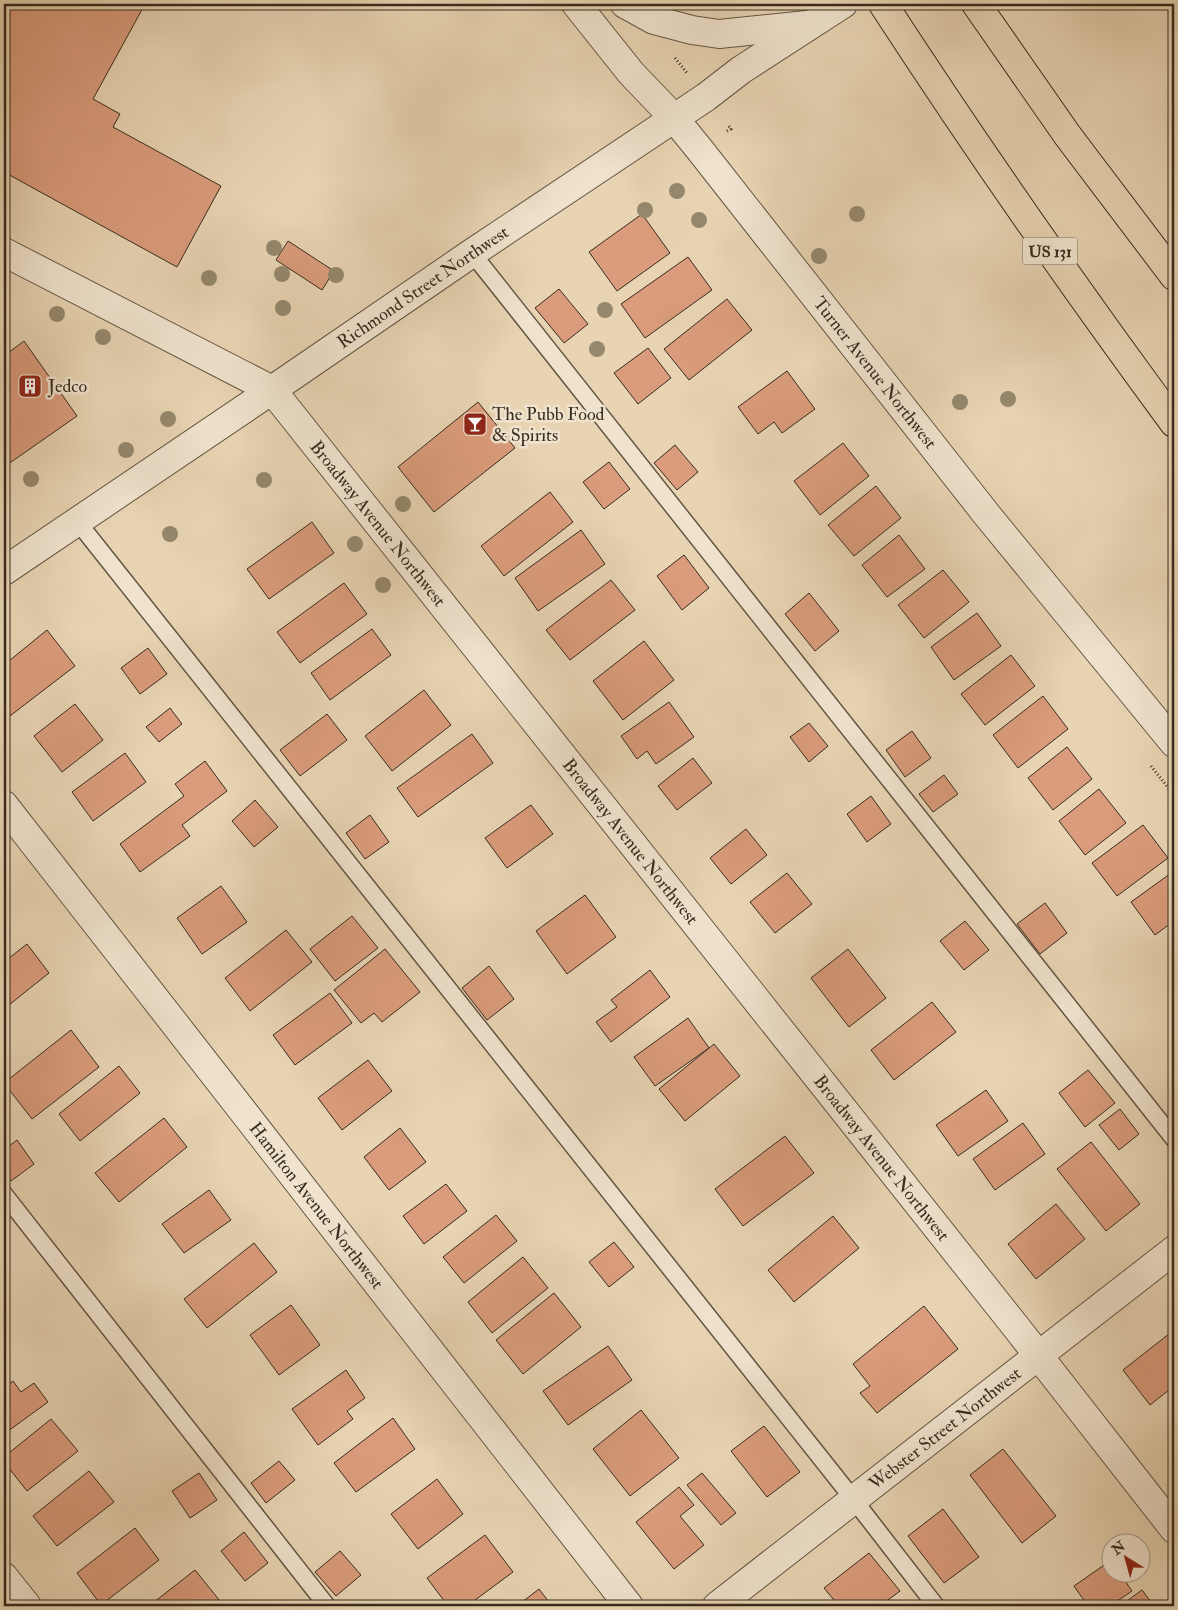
<svg xmlns="http://www.w3.org/2000/svg" width="1178" height="1610" viewBox="0 0 1178 1610" font-family="'IM FELL Double Pica',serif">
	<style>
		.building { fill: #da9c7c; stroke: #372c1e }
		.lines { fill: none; stroke-linecap: round; stroke-linejoin: round }
		.service-casing { stroke: #635643; stroke-width: 19 }
		.minor-casing { stroke: #635643; stroke-width: 30 }
		.tertiary-casing { stroke: #635643; stroke-width: 30 }
		.motorway-casing { stroke: #372c1e; stroke-width: 30 }
		.path { stroke: #372c1e; stroke-width: 3; stroke-dasharray: 1 2.5; stroke-linecap: butt }
		.service { stroke: #f0e3ce; stroke-width: 16 }
		.minor { stroke: #f0e3ce; stroke-width: 28 }
		.tertiary { stroke: #f0e3ce; stroke-width: 28 }
		.motorway { stroke: #e8d4b3; stroke-width: 28 }
		.tree { fill: #95886d }
		.labels { text-anchor: middle; stroke-width: 5; stroke-linejoin: round; paint-order: stroke }
		.shield { fill: #f0e3ce; stroke: #6e6353; stroke-width: 1 }
		.shield-label { font-size: 16px; font-weight: bold; fill: #372c1e }
		.street-label { font-size: 18px; fill: #372c1e; stroke: #f0e3ce }
		.poi-label { font-size: 18px; fill: #372c1e; stroke: #f0e3ce; text-anchor: start }
	</style>
	<rect width="100%" height="100%" fill="#e8d4b3"/>
	<filter id="stains"><feTurbulence type="fractalNoise" baseFrequency=".004" numOctaves="4"/><feColorMatrix values="0 0 0 0 .2 0 0 0 0 .09 0 0 0 0 .02 0 0 0 .5 -.17"/></filter>
	<radialGradient id="worn" r=".72"><stop offset=".6" stop-color="#630" stop-opacity="0"/><stop offset="1" stop-color="#630" stop-opacity=".3"/></radialGradient>
	<!-- building -->
	<path class="building" d="M4 4H145L93 99 120 114 113 127 221 186 177 267 4 172Z
		M642 214 670 253 617 291 589 252Z
		M288 241 334 271 322 290 276 260Z
		M688 257 712 290 645 338 621 304Z
		M559 289 588 324 564 343 535 308Z
		M727 299 752 330 689 380 664 349Z
		M24 341 77 416 4 467V356Z
		M648 348 671 378 638 404 614 373Z
		M787 371 815 409 782 433 774 422 758 434 738 407Z
		M478 402 515 448 434 512 398 467Z
		M843 443 869 476 820 515 794 481Z
		M675 445 698 472 677 490 654 463Z
		M609 462 630 489 604 509 583 482Z
		M876 486 901 518 854 556 828 525Z
		M550 492 573 522 504 576 481 546Z
		M312 522 334 553 269 599 247 569Z
		M581 530 605 564 538 611 515 578Z
		M899 535 925 569 887 597 862 565Z
		M684 555 709 588 682 610 657 576Z
		M943 570 969 602 924 638 898 605Z
		M611 580 635 610 570 660 546 630Z
		M344 583 367 614 300 663 277 632Z
		M809 593 839 631 815 651 785 614Z
		M977 613 1001 646 954 680 931 647Z
		M372 629 391 655 330 700 311 673Z
		M47 630 75 666 6 719 4 716V665Z
		M644 641 674 680 623 720 593 681Z
		M148 648 167 674 140 694 121 668Z
		M1011 655 1035 686 985 725 961 694Z
		M424 690 451 725 392 771 365 736Z
		M1043 696 1068 729 1018 768 993 735Z
		M669 702 694 737 656 764 647 751 637 759 621 736Z
		M75 704 103 740 62 772 34 736Z
		M170 708 182 724 159 742 146 727Z
		M327 714 347 740 300 776 280 750Z
		M809 723 828 746 809 762 790 737Z
		M912 731 931 758 905 777 886 750Z
		M472 734 493 763 418 817 397 788Z
		M1067 747 1092 779 1053 810 1028 778Z
		M125 753 146 782 93 821 72 792Z
		M693 758 712 783 677 810 658 786Z
		M205 761 227 791 182 825 190 836 140 872 120 844 184 796 175 784Z
		M944 775 958 794 933 812 919 794Z
		M1099 789 1126 823 1085 855 1059 821Z
		M871 796 891 824 867 842 847 814Z
		M255 800 278 827 254 847 232 821Z
		M531 805 553 834 507 868 485 838Z
		M370 815 389 842 365 859 346 833Z
		M1143 825 1168 858 1117 896 1092 863Z
		M746 829 767 855 731 884 710 858Z
		M1174 871V921L1155 935 1131 902Z
		M787 873 812 904 775 933 750 902Z
		M221 886 247 922 202 954 177 918Z
		M585 895 616 937 567 974 536 931Z
		M1045 903 1067 933 1040 954 1017 924Z
		M352 916 378 948 335 981 310 949Z
		M965 921 989 950 964 970 940 941Z
		M286 930 312 962 250 1011 225 978Z
		M1174 939V952L1168 944Z
		M27 944 49 973 4 1009V962Z
		M385 949 420 992 382 1022 374 1013 361 1023 334 990Z
		M848 949 886 998 849 1027 811 978Z
		M489 966 514 999 487 1020 462 988Z
		M650 970 670 997 611 1042 596 1022 617 1007 611 1000Z
		M330 993 352 1023 295 1065 273 1035Z
		M932 1002 956 1032 894 1080 871 1050Z
		M688 1018 709 1048 655 1086 634 1057Z
		M71 1030 99 1067 32 1119 4 1083Z
		M714 1044 740 1076 685 1121 659 1089Z
		M368 1060 392 1091 342 1130 318 1098Z
		M119 1066 140 1093 80 1141 59 1114Z
		M1088 1070 1115 1103 1085 1127 1059 1093Z
		M986 1090 1008 1121 958 1156 936 1125Z
		M1120 1109 1139 1134 1119 1150 1099 1125Z
		M164 1118 187 1147 119 1202 95 1173Z
		M1023 1123 1045 1154 995 1190 973 1159Z
		M400 1128 426 1162 389 1190 364 1157Z
		M785 1136 814 1173 743 1226 715 1189Z
		M17 1140 34 1164 11 1181 4 1171V1150Z
		M1091 1142 1140 1204 1106 1231 1057 1169Z
		M446 1184 467 1211 424 1244 403 1216Z
		M209 1190 231 1220 184 1253 162 1224Z
		M1056 1204 1085 1239 1036 1279 1008 1244Z
		M496 1215 517 1241 464 1283 443 1257Z
		M833 1216 859 1248 794 1302 768 1270Z
		M614 1242 634 1267 609 1287 589 1262Z
		M254 1243 277 1272 207 1328 184 1299Z
		M523 1257 548 1288 492 1333 468 1302Z
		M554 1293 581 1327 523 1374 496 1340Z
		M291 1305 320 1345 279 1375 250 1335Z
		M924 1306 958 1349 877 1413 860 1393 870 1386 853 1364Z
		M1174 1330V1386L1150 1405 1123 1370Z
		M608 1346 632 1380 568 1425 543 1391Z
		M346 1370 365 1398 347 1411 353 1419 318 1445 292 1409Z
		M13 1381 21 1392 34 1383 48 1402 4 1434V1388Z
		M641 1410 679 1458 630 1496 593 1449Z
		M393 1418 415 1449 356 1492 334 1463Z
		M51 1419 78 1451 27 1491 4 1462V1457Z
		M764 1426 800 1472 767 1497 731 1451Z
		M1003 1449 1056 1516 1022 1543 970 1475Z
		M279 1461 295 1480 266 1503 251 1483Z
		M89 1471 114 1502 57 1546 33 1516Z
		M199 1473 217 1500 190 1518 172 1491Z
		M702 1473 736 1513 721 1525 687 1485Z
		M437 1479 463 1514 418 1549 391 1514Z
		M679 1487 694 1505 680 1516 704 1545 674 1569 636 1522Z
		M943 1509 979 1557 944 1583 908 1536Z
		M135 1528 159 1560 101 1605 77 1573Z
		M244 1532 268 1563 245 1581 221 1551Z
		M485 1535 513 1572 467 1606H448L427 1578Z
		M340 1551 361 1575 336 1596 315 1572Z
		M869 1553 900 1591 880 1606H839L824 1588Z
		M1110 1561V1572H1119L1132 1591 1110 1606H1088L1074 1586Z
		M195 1570 224 1606H149Z
		M539 1589 552 1606H517Z
		M1142 1590 1154 1606H1120Z"/>
	<g class="lines">
		<!-- service casing -->
		<g class="service-casing">
			<path id="service" d="M472 253 1174 1139
				M77 521 854 1500 936 1606
				M4 1194 327 1606"/>
		</g>
		<!-- minor casing -->
		<g class="minor-casing">
			<g id="minor">
				<path id="s1" d="M4 252 272 390 1016 1327 1174 1529"/>
				<path id="s2" d="M4 805 629 1606"/>
				<path d="M4 1577 27 1606"/>
				<path id="s3" d="M717 1606 1174 1250"/>
			</g>
		</g>
		<!-- tertiary casing -->
		<g class="tertiary-casing">
			<g id="tertiary">
				<path id="s4" d="M576 4 631 73 674 118 700 150 987 515 1174 743"/>
				<path d="M625 4 654 20 692 30 719 34 807 25"/>
				<path id="s5" d="M4 571 272 390 472 253 706 97 741 70 843 4"/>
			</g>
		</g>
		<!-- motorway casing -->
		<g class="motorway-casing">
			<path id="motorway" d="M883 4C976 147 1073 286 1174 423
				M976 4 1068 136 1174 276"/>
		</g>
		<!-- path -->
		<path class="path" d="M675 58 687 73
			M727 131 731 129 728 125
			M1151 766 1174 795"/>
		<!-- service -->
		<use href="#service" class="service"/>
		<!-- minor -->
		<use href="#minor" class="minor"/>
		<!-- tertiary -->
		<use href="#tertiary" class="tertiary"/>
		<!-- motorway -->
		<use href="#motorway" class="motorway"/>
	</g>
	<!-- trees -->
	<g class="tree">
		<circle cx="677" cy="191" r="8"/>
		<circle cx="645" cy="210" r="8"/>
		<circle cx="857" cy="214" r="8"/>
		<circle cx="699" cy="220" r="8"/>
		<circle cx="274" cy="248" r="8"/>
		<circle cx="819" cy="256" r="8"/>
		<circle cx="282" cy="274" r="8"/>
		<circle cx="336" cy="275" r="8"/>
		<circle cx="209" cy="278" r="8"/>
		<circle cx="283" cy="308" r="8"/>
		<circle cx="605" cy="310" r="8"/>
		<circle cx="57" cy="314" r="8"/>
		<circle cx="103" cy="337" r="8"/>
		<circle cx="597" cy="349" r="8"/>
		<circle cx="1008" cy="399" r="8"/>
		<circle cx="960" cy="402" r="8"/>
		<circle cx="168" cy="419" r="8"/>
		<circle cx="126" cy="450" r="8"/>
		<circle cx="31" cy="479" r="8"/>
		<circle cx="264" cy="480" r="8"/>
		<circle cx="403" cy="504" r="8"/>
		<circle cx="170" cy="534" r="8"/>
		<circle cx="355" cy="544" r="8"/>
		<circle cx="383" cy="585" r="8"/>
	</g>
	<!-- icons -->
	<defs>
		<g id="building-square" transform="scale(1.25)"><rect x="-9" y="-9" width="18" height="18" rx="4" fill="#8f2418" stroke="#f0e3ce"/><path d="M-4-6H4V6H1V3H-1V6H-4ZM-2.5-4.3h1.7v1.8h-1.7ZM.8-4.3h1.7v1.8H.8ZM-2.5-1h1.7V.8h-1.7ZM.8-1h1.7V.8H.8Z" fill="#fff"/></g>
		<g id="bar-square" transform="scale(1.25)"><rect x="-9" y="-9" width="18" height="18" rx="4" fill="#8f2418" stroke="#f0e3ce"/><path d="M-6-5H6L.8 .8V4.5H3.5V6h-7V4.5H-.8V.8Z" fill="#fff"/></g>
	</defs>
	<g fill-rule="evenodd">
		<use href="#building-square" x="30" y="386"/>
		<use href="#bar-square" x="475" y="424"/>
	</g>
	<g class="labels">
		<!-- shield labels -->
		<rect class="shield" x="1022.5" y="237.5" width="55" height="27" rx="4"/>
		<g class="shield-label">
			<text x="1050" y="257">US 131</text>
		</g>
		<!-- street labels -->
		<g class="street-label">
			<text dy="6" stroke="none"><textPath href="#s5" startOffset="506">Richmond Street Northwest</textPath></text>
			<text dy="6" stroke="none"><textPath href="#s4" startOffset="475">Turner Avenue Northwest</textPath></text>
			<text dy="6" stroke="none"><textPath href="#s1" startOffset="472">Broadway Avenue Northwest</textPath></text>
			<text dy="6" stroke="none"><textPath href="#s1" startOffset="878">Broadway Avenue Northwest</textPath></text>
			<text dy="6" stroke="none"><textPath href="#s1" startOffset="1282">Broadway Avenue Northwest</textPath></text>
			<text dy="6" stroke="none"><textPath href="#s2" startOffset="508">Hamilton Avenue Northwest</textPath></text>
			<text dy="6" stroke="none"><textPath href="#s3" startOffset="289">Webster Street Northwest</textPath></text>
		</g>
		<!-- poi labels -->
		<g class="poi-label">
			<text x="48" y="392">Jedco</text>
			<text x="492" y="420">The Pubb Food<tspan x="492" dy="21">&amp; Spirits</tspan></text>
		</g>
	</g>
	<!-- margin -->
	<rect width="1178" height="1610" fill="none" stroke="#e8d4b3" stroke-width="20"/>
	<rect x="5" y="5" width="1168" height="1600" fill="none" stroke="#372c1e" stroke-width="2.5"/>
	<rect x="10" y="10" width="1158" height="1590" fill="none" stroke="#372c1e"/>
	<!-- north arrow -->
	<g transform="translate(1126 1558) rotate(323)"><circle r="24" fill="#f0e3ce" stroke="#a69a88"/>
	<path d="M0-4L9 19L0 12L-9 19Z" fill="#8f2418"/>
	<text y="-8" font-size="14" font-weight="bold" text-anchor="middle" fill="#372c1e">N</text>
	</g>
	<rect width="100%" height="100%" filter="url(#stains)"/>
	<rect width="100%" height="100%" fill="url(#worn)"/>
</svg>
